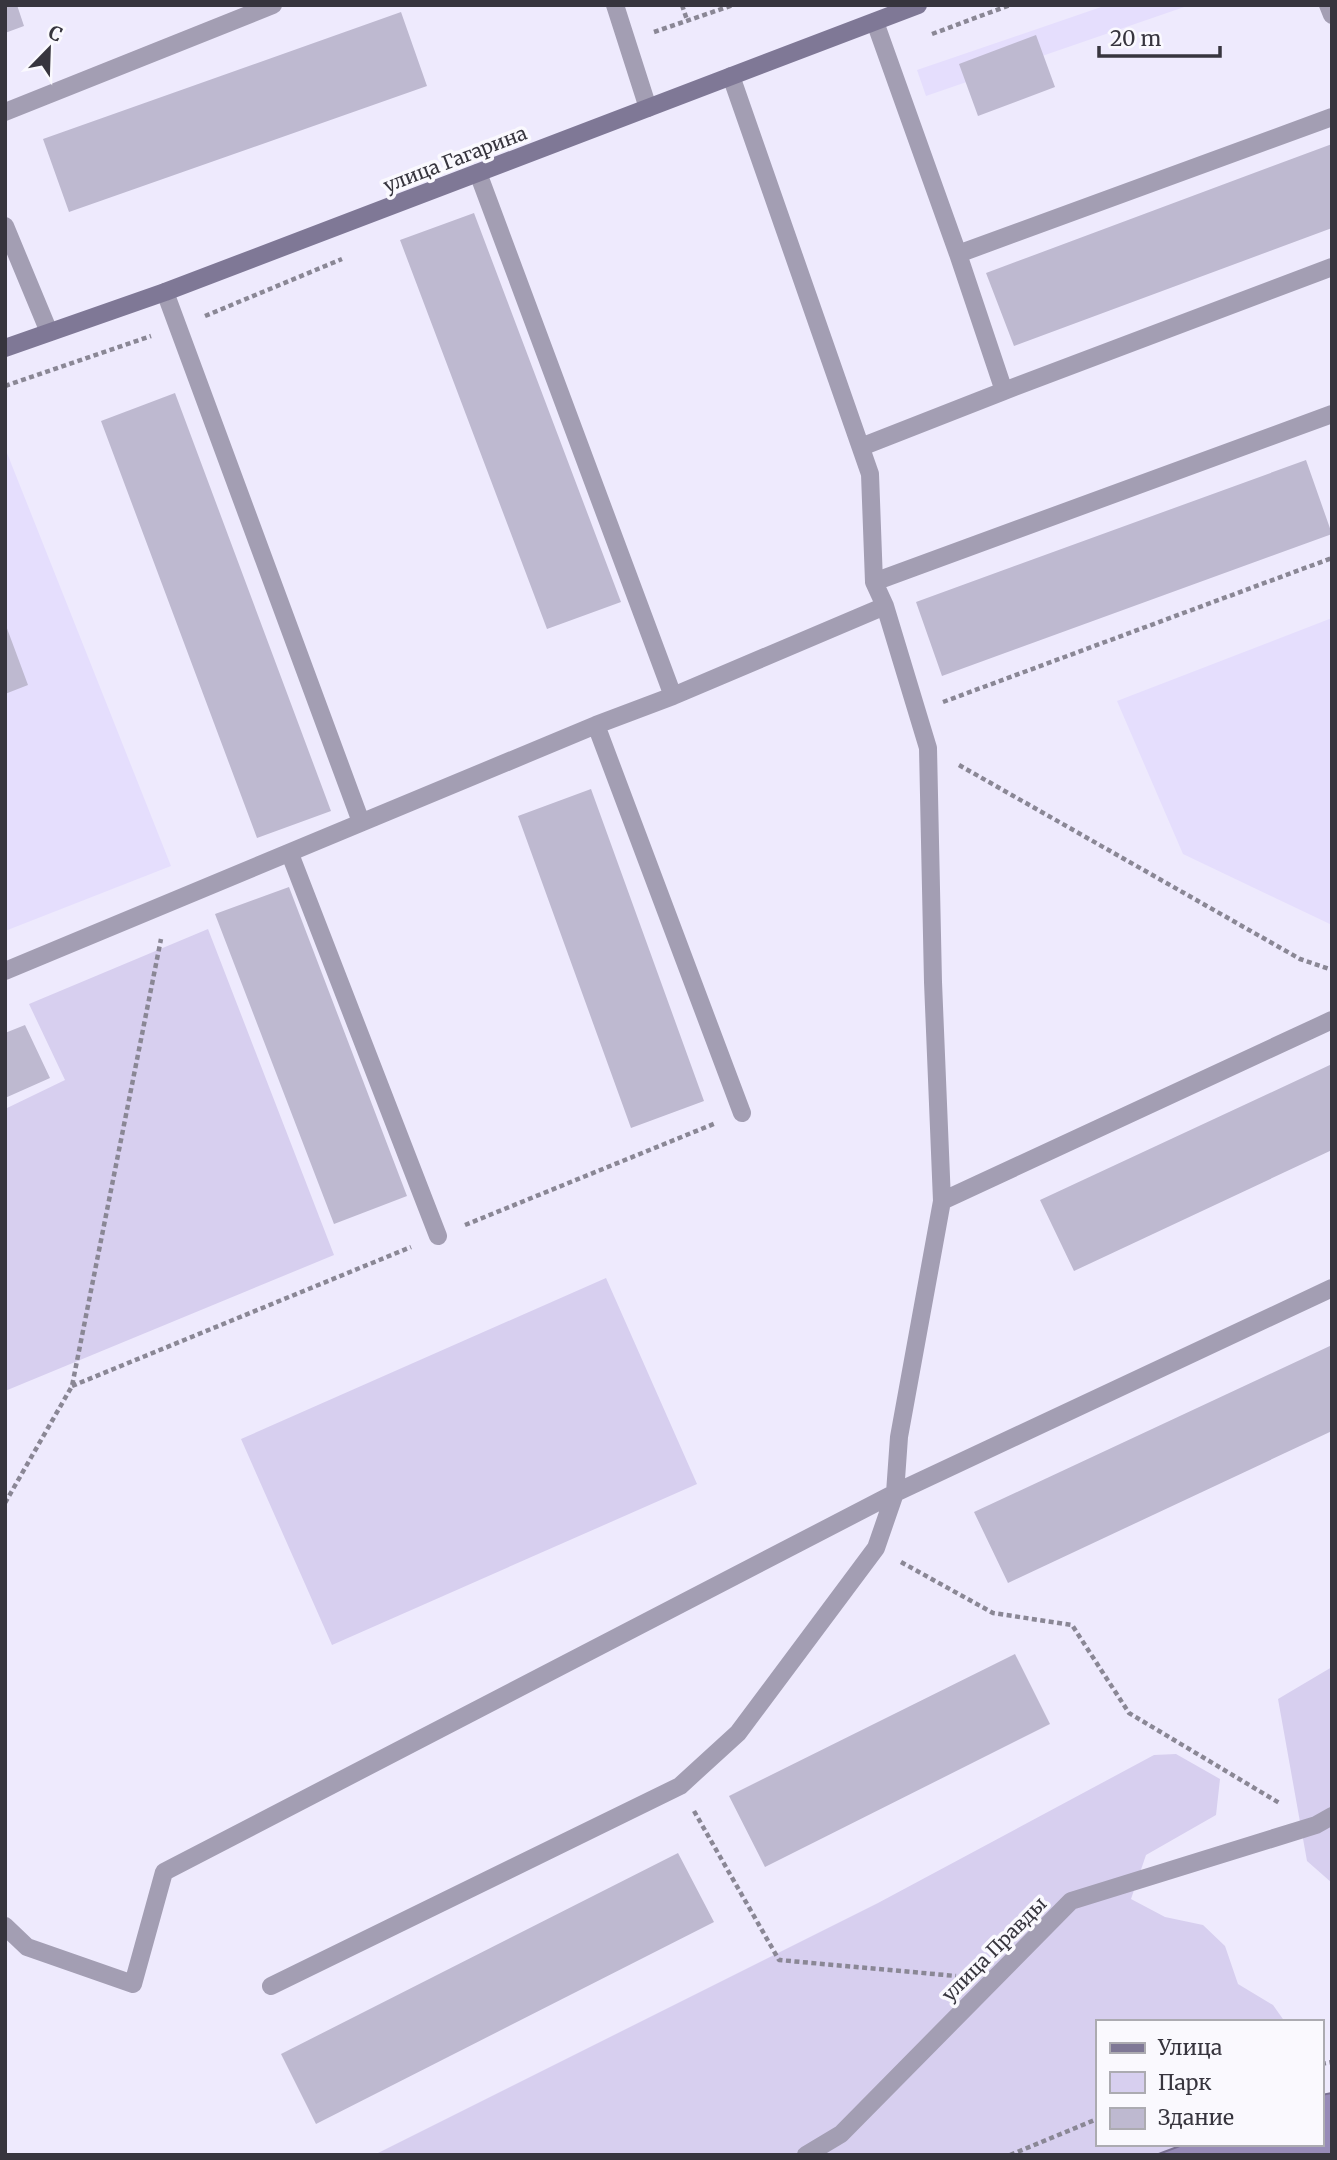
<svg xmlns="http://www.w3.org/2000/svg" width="1337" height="2160" viewBox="0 0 1337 2160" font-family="Merriweather,serif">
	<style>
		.built { fill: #e5defd }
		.green { fill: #d7cfef }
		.water { fill: #978bb8; stroke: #7a7193; stroke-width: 2 }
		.building { fill: #beb9d0 }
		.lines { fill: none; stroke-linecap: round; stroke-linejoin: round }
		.path { stroke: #8a8795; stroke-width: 4.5; stroke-dasharray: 5 3.5; stroke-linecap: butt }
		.service { stroke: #a39eb3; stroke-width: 18 }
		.minor { stroke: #a39eb3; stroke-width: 18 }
		.secondary { stroke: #7f7896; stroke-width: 18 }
		.labels { text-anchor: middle; stroke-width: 7; stroke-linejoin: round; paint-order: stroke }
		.street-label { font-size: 19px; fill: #37353e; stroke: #faf9fe }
	</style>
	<rect width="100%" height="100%" fill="#eeeafd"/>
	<!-- built -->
	<path class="built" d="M1107 5H1190L926 96 917 70Z
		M5 448 171 866 5 931Z
		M1332 618V925L1183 854 1117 701Z"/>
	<!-- green -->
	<path class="green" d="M208 929 334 1255 5 1391V1109L65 1080 29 1004Z
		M606 1278 697 1484 332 1645 241 1439Z
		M1332 1667V1883L1307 1861 1278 1699Z
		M1176 1754 1220 1779 1216 1815 1146 1855 1131 1899 1165 1917 1203 1925 1225 1946 1238 1984 1273 2005 1285 2022H1097V2144H1185L1156 2155H374L878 1903 1154 1755Z"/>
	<!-- water -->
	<path class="water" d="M1332 2093V2155H1156L1185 2144H1321V2095Z"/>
	<!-- building -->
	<path class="building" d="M5 5H17L24 26 5 33Z
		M401 12 427 86 69 212 43 139Z
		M1036 35 1055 87 978 116 959 64Z
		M1332 144V228L1014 346 986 273Z
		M474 213 621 602 547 629 400 240Z
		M175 393 331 811 257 838 101 421Z
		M1306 460 1332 534 942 676 916 602Z
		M5 623 28 685 5 694Z
		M591 789 704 1101 631 1128 518 816Z
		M289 887 407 1196 334 1224 215 914Z
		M25 1025 50 1078 5 1098V1033Z
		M1332 1064V1150L1074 1271 1040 1200Z
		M1332 1345V1431L1008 1583 974 1512Z
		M1015 1654 1050 1724 765 1867 729 1796Z
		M678 1853 714 1922 316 2124 281 2054Z"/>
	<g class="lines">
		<!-- path -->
		<path class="path" d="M682 5 687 20
			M654 32 733 5
			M932 34 1010 5
			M205 316 342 259
			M5 386 151 336
			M943 702 1332 558
			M959 765 1300 959 1332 970
			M465 1225 716 1123
			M72 1386 411 1247
			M5 1503 72 1386 161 939
			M901 1562 993 1613 1072 1625 1129 1713 1281 1804
			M694 1811 779 1960 956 1976
			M1321 2064 1332 2062
			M1010 2155 1097 2119"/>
		<!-- service -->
		<path class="service" d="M1328 5 1332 15
			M875 22 958 254 1332 117
			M5 112 273 5
			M478 173 673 696
			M5 226 49 332
			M958 254 1004 391 1332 267
			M165 292 361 822
			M861 447 1004 391
			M874 582 1332 414
			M596 725 742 1113
			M290 854 438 1236
			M5 971 596 725 673 696 885 606
			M942 1201 1332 1020
			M5 1926 27 1947 133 1984 164 1872 895 1493 1332 1288
			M271 1986 680 1786 738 1733 876 1548 895 1493 899 1437 942 1201 933 982 928 748 885 606 874 582 870 474 731 76
			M806 2155 841 2134 1071 1901 1316 1825 1332 1816"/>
		<!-- minor -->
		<path class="minor" d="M615 5 648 108"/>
		<!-- secondary -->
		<path class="secondary" d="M5 348 165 292 918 5"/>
	</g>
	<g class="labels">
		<!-- street labels -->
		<g class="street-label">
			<text transform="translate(455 159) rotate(-21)" y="7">улица Гагарина</text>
			<text transform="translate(994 1949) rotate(-45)" y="7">улица Правды</text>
		</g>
	</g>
	<!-- border -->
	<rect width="1337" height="2160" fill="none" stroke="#37353e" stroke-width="14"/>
	<!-- legend -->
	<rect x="1096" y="2020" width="228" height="126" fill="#faf9fe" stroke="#acabb1" stroke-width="2"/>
	<rect x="1110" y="2043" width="35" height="10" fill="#7f7896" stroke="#acabb1" stroke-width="2"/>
	<text x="1158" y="2055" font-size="21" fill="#37353e">Улица</text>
	<rect x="1110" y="2072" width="35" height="21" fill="#d7cfef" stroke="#acabb1" stroke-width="2"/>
	<text x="1158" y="2090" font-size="21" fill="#37353e">Парк</text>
	<rect x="1110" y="2108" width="35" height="21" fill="#beb9d0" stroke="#acabb1" stroke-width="2"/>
	<text x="1158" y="2125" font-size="21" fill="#37353e">Здание</text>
	<!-- north arrow -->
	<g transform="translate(49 49) rotate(23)" stroke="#faf9fe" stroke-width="5" paint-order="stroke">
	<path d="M0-5L12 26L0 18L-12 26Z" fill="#37353e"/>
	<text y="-10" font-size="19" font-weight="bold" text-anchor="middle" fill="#37353e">С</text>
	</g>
	<!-- scale -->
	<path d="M1099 46v10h121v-10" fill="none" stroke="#37353e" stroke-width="3.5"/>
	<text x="1110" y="46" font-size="21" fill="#37353e" stroke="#faf9fe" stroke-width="5" paint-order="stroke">20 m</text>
</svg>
